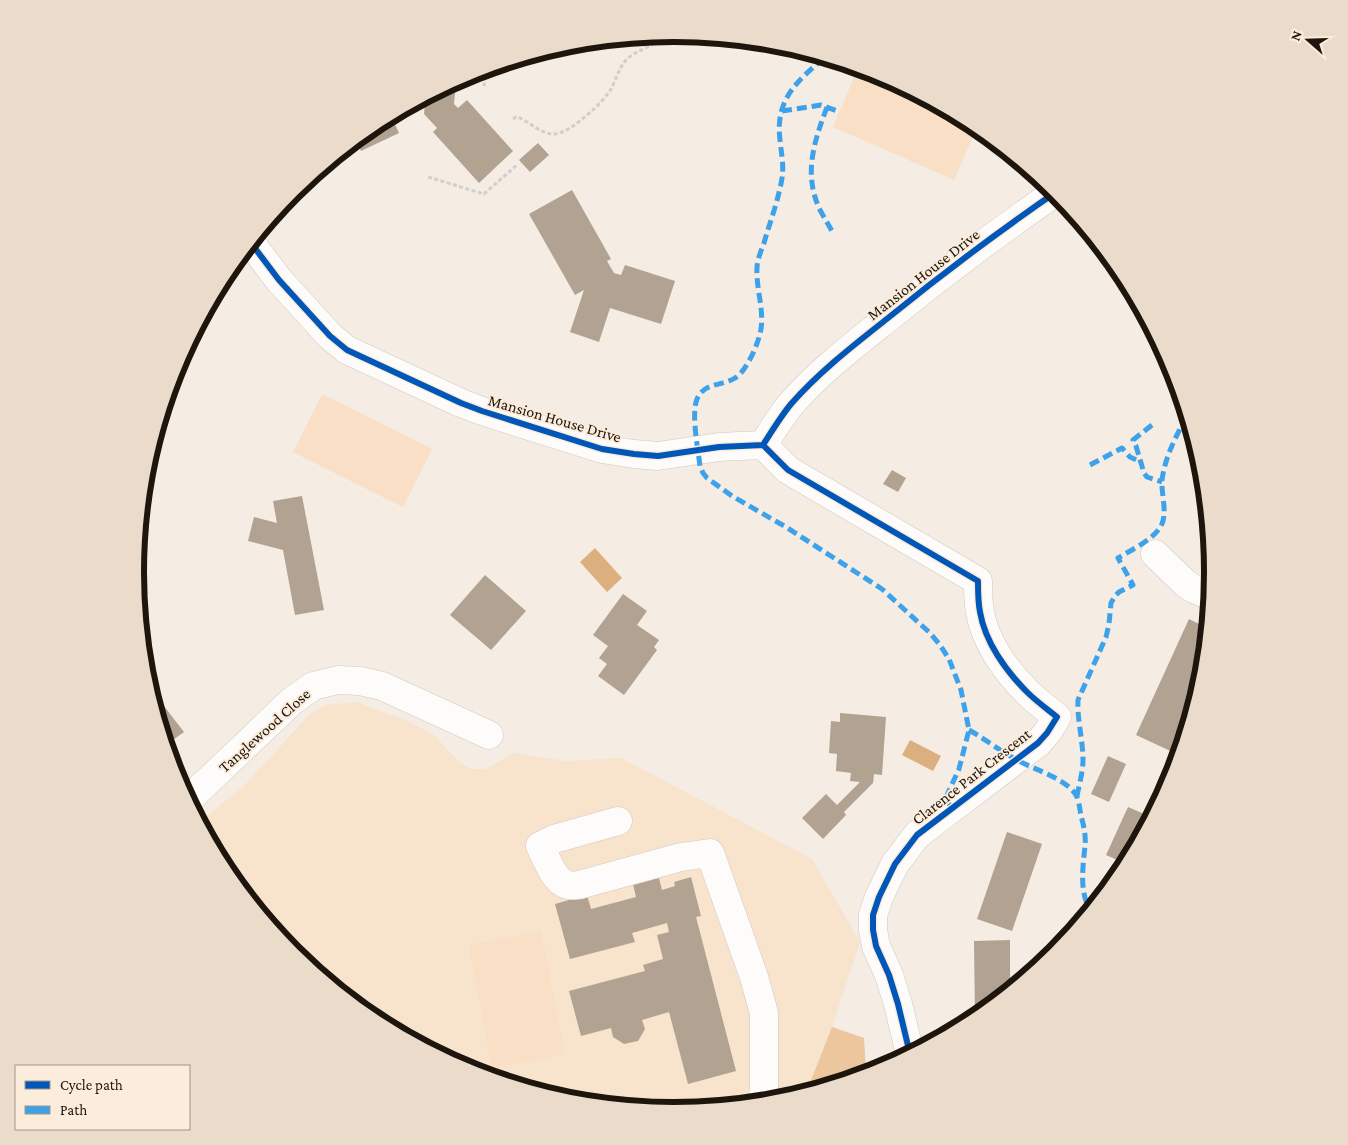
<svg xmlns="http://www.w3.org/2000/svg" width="1348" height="1145" viewBox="0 0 1348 1145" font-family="'Crimson Pro',serif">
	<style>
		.built { fill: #f8e3cd }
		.green { fill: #f8dfc5 }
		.forest { fill: #ecc69d }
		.water { fill: #dcaf7e }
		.building { fill: #b1a291 }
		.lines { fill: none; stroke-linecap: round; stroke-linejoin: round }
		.minor-casing { stroke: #d1c8bf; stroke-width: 29 }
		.path { stroke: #d1cecc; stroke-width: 3; stroke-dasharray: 4 2.5; stroke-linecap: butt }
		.minor { stroke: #fefcfb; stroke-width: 28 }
		.quiet { stroke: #3da2e9; stroke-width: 5; stroke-dasharray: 10 5; stroke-linecap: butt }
		.cycleway-casing { stroke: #fcecdc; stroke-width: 9 }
		.cycleway { stroke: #0057b8; stroke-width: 6 }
		.labels { text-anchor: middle; stroke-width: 4; stroke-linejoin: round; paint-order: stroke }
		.street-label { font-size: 16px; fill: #1e150c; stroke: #fcecdc }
		.rim { fill: none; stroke: #1e150c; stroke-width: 6 }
	</style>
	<rect width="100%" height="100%" fill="#f5ece3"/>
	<!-- built -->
	<path class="built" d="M356 702 408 721 435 736 458 761 470 769H486L513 753 566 761 621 758 812 859 860 942 832 1027 806 1093 779 1101 674 1111 569 1101 468 1070 374 1020 293 953 226 872 199 822 243 787 310 714 325 705Z"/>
	<!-- green -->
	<path class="green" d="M858 68 880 75 977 127 954 180 833 127Z
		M322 394 432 449 403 507 293 452Z
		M541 931 565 1054 492 1068 469 945Z"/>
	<!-- forest -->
	<path class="forest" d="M832 1027 864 1038 866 1074 806 1093Z"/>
	<!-- water -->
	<path class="water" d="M595 548 622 578 607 592 580 562Z
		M910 740 941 756 933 771 902 755Z"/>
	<!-- building -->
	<path class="building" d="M456 81 454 104 458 108 467 100 513 151 479 183 433 132 437 128 424 114 425 102 418 101Z
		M391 116 399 133 361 151 356 140 375 124Z
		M538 143 549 155 530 172 519 160Z
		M572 190 611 259 607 261 614 273 621 275 625 265 675 281 661 324 610 308 599 342 570 332 584 290 575 295 529 214Z
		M892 470 906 478 898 492 883 484Z
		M302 496 324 610 295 615 283 550 248 541 254 517 277 523 273 501Z
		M485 575 526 611 491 650 450 615Z
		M623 594 647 611 637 625 659 640 654 647 657 650 624 695 598 676 607 664 599 658 608 646 593 635Z
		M1189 619 1207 628 1202 678 1179 755 1136 735Z
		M157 697 184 732 166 745 152 700Z
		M840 713 886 717 882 775 874 774 873 783 844 812 846 815 823 839 802 818 826 794 837 805 860 782 850 781 851 773 836 771 837 754 829 753 831 721 840 722Z
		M1108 756 1126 764 1109 802 1091 794Z
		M1128 807 1151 817 1126 864 1106 855Z
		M1007 832 1042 844 1012 931 977 919Z
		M691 877 701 916 696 917 736 1071 688 1084 669 1012 642 1020 645 1029 638 1041 624 1044 613 1037 611 1028 581 1036 569 991 645 971 643 965 663 959 657 935 669 932 667 923 632 933 635 942 570 959 555 904 587 895 591 909 636 897 633 884 659 878 662 890 675 886 674 882Z
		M1010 940V990L975 1019 974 941Z"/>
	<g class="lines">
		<!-- minor casing -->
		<g class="minor-casing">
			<path id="minor" d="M251 243 279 280 330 336 347 350 461 403 482 411 602 449 634 454 658 456 719 447 763 445C772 431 781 416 791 404 820 371 854 345 888 318 942 274 998 232 1056 192
				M763 445 788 470 978 581C978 591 978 602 980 612 985 642 1006 671 1027 692 1036 701 1047 709 1057 717L1047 733 1038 743 917 835 895 864 879 897 873 915V930L876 946 889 975 898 1004 910 1054
				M1155 554 1185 583 1192 588 1210 596
				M188 800 292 701 313 686 338 680 360 681 382 686 489 735
				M618 821 554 839 540 846C545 856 553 877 563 883 568 886 573 886 579 885L681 857 710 853 754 977 764 1013V1088L762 1103"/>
		</g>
		<!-- path -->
		<path class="path" d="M483 70 485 80 484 86
			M513 119 516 117 520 118C531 123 542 135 555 134 570 133 603 103 611 89 616 80 619 67 627 59 639 48 658 45 670 34
			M428 177 484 194 518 164"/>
		<!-- minor -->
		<use href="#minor" class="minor"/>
		<!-- quiet -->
		<path class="quiet" d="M824 58C796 82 775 100 780 140 782 159 785 169 780 188 776 207 769 225 764 243 761 251 757 260 757 268 756 289 764 308 761 329 759 342 747 371 735 378 723 386 704 382 697 399 691 414 698 449 700 466L703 473 707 478 732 496 786 527 882 589 930 633 940 645 949 659 961 690 969 730 959 769 947 795 946 800 952 808
			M827 107C814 142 803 174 820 210 824 217 828 224 832 231
			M782 111 821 105 837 111
			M1152 425 1133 440 1136 446 1144 473 1147 477 1162 482
			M1090 465 1122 448 1130 457 1141 462
			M969 730C985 739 999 750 1015 759 1032 769 1069 779 1077 797 1079 802 1080 810 1081 816 1084 826 1086 836 1085 846 1083 867 1079 891 1090 910
			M1077 796C1079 785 1083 772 1083 760 1083 740 1077 720 1078 700L1106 637 1109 624 1111 603 1115 596 1119 592 1133 585 1118 558C1131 550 1153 540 1161 526 1168 514 1161 494 1162 480 1165 457 1176 436 1187 416"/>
		<!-- cycleway casing -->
		<g class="cycleway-casing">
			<path id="cycleway" d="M251 243 279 280 330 336 347 350 461 403 482 411 602 449 634 454 658 456 719 447 763 445C772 431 781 416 791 404 820 371 854 345 888 318 942 274 998 232 1056 192
				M763 445 788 470 978 581C978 591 978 602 980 612 985 642 1006 671 1027 692 1036 701 1047 709 1057 717L1047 733 1038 743 917 835 895 864 879 897 873 915V930L876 946 889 975 898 1004 910 1054"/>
		</g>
		<!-- cycleway -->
		<use href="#cycleway" class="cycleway"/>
	</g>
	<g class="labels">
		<!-- street labels -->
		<g class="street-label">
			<text transform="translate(923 274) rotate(-38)" y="6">Mansion House Drive</text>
			<text transform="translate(555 418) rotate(16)" y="6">Mansion House Drive</text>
			<text transform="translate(264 730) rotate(-42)" y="6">Tanglewood Close</text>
			<text transform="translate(971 776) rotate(-38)" y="6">Clarence Park Crescent</text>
		</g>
	</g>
	<!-- crop -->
	<path d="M0 0H1348V1145H0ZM144 572a530 530 0 1 1 1060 0a530 530 0 1 1-1060 0Z" fill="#eadbcb" fill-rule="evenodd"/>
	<path class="rim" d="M144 572a530 530 0 1 1 1060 0a530 530 0 1 1-1060 0Z"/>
	<!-- legend -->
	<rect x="15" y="1065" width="175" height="65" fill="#fcecdc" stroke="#a39689"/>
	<rect x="25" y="1081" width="25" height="8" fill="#0057b8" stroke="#a39689"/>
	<text x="60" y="1090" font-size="15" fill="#1e150c">Cycle path</text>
	<rect x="25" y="1106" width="25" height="8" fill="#3da2e9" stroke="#a39689"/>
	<text x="60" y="1115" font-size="15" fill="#1e150c">Path</text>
	<!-- north arrow -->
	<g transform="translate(1308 40) rotate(290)" stroke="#fcecdc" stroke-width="4" paint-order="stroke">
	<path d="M0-4L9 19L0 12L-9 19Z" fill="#1e150c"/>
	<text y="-8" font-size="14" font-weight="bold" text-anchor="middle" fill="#1e150c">N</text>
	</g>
</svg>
